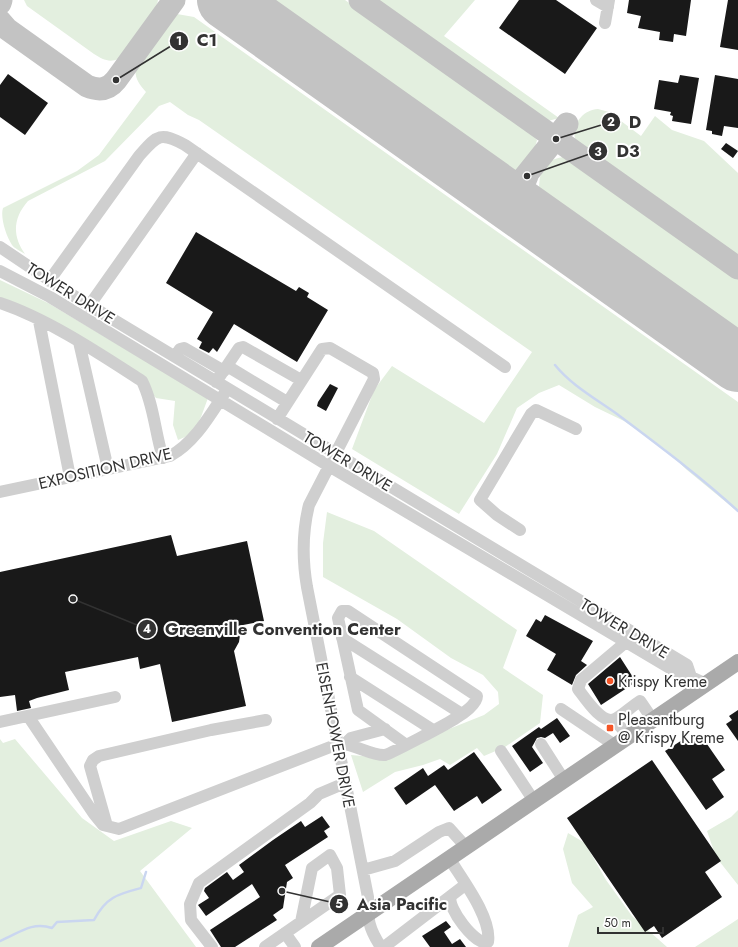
<svg xmlns="http://www.w3.org/2000/svg" width="738" height="947" viewBox="0 0 738 947" font-family="Jost,sans-serif">
	<style>
		.green { fill: #e3efdf }
		.lines { fill: none; stroke-linecap: round; stroke-linejoin: round }
		.stream { stroke: #cad6f0; stroke-width: 2.5 }
		.taxiway { stroke: #c3c3c3; stroke-width: 23 }
		.runway { stroke: #c3c3c3; stroke-width: 58 }
		.building { fill: #191919 }
		.minor { stroke: #cfcfcf; stroke-width: 12 }
		.major { stroke: #aaa; stroke-width: 16 }
		.poi-dot { fill: #f55527; stroke: #fff; stroke-width: 1.5 }
		.labels { text-anchor: middle; stroke-width: 4; stroke-linejoin: round; paint-order: stroke }
		.street-label { font-size: 16px; fill: #323232; stroke: #fff }
		.poi-label { font-size: 16px; fill: #323232; stroke: #fff; text-anchor: start }
		.leader { fill: none; stroke: #323232; stroke-width: 1.5 }
		.callout-dot { fill: #323232; stroke: #fff; stroke-width: 1.5 }
		.mark-label { font-size: 12px; text-anchor: middle; font-weight: bold; fill: #fff }
		.callout-label { font-size: 17px; text-anchor: middle; font-weight: bold; fill: #323232; stroke: #fff; stroke-width: 4; stroke-linejoin: round; paint-order: stroke }
	</style>
	<rect width="100%" height="100%" fill="#fff"/>
	<!-- green -->
	<path class="green" d="M24 0H158C157 12 129 55 118 59 109 63 102 59 94 54L27 6Z
		M273 0H345L528 129 537 140C533 157 529 162 515 171Z
		M376 0H475L444 36 559 118 548 121Z
		M177 14 194 17 738 402V512L687 470 665 449 624 421 595 407 559 385 539 393 517 408 497 454 459 514 352 449 374 390 392 366 484 423 532 352 199 120 188 115 170 102 159 106 105 161 28 201C13 218 12 236 25 254 21 251 15 249 12 245 6 236 0 217 3 208L77 171 99 155 146 92C138 83 134 77 136 66L166 24Z
		M598 109 609 112 641 136 655 116 672 130 704 141 738 173V260L578 146C568 130 580 110 598 109Z
		M563 157 574 162 738 278V329L539 189C540 170 542 161 563 157Z
		M0 280 48 303 208 398 201 417 192 434 178 440 173 425 175 401 156 398 139 380 100 354 0 306Z
		M327 512 374 531 517 630 503 668 543 695 540 723 505 747 484 756 477 748 450 765 440 759 423 765 395 772 363 792 351 755 385 758 419 741 484 715 499 704 498 692 483 675 451 658 397 619 323 577V543Z
		M0 739 3 743 15 739 82 818 114 841 171 821 192 828 140 871 196 947H0Z
		M738 810V885L716 857 707 831 731 817Z
		M568 833 585 843 606 880 632 916 667 947H568L578 915 593 907 572 883 563 849Z
		M738 919V947H695L732 923Z"/>
	<g class="lines">
		<!-- stream -->
		<path class="stream" d="M555 365C571 385 596 399 617 414 658 445 700 476 738 511
			M0 941C18 934 31 921 52 928L57 922 94 920C106 897 118 894 141 888L146 872"/>
		<!-- taxiway -->
		<path class="taxiway" d="M220 0 277 37
			M360 0 738 268
			M0 3 1 0
			M0 21 7 29 87 86C99 91 108 90 116 80L174 0
			M527 176C520 191 519 203 531 217
			M485 184 503 190 519 184 567 124
			M714 346 726 351 738 350"/>
		<!-- runway -->
		<path class="runway" d="M226 0 738 363"/>
	</g>
	<!-- building -->
	<path class="building" d="M519 0H556L597 28 565 74 499 28Z
		M629 0H691L686 36 674 34 673 42 659 40 660 32 638 28 641 16 627 13Z
		M728 0H738V50L720 47Z
		M8 74 48 103 25 135 0 117V85Z
		M680 75 699 78 691 124 672 121 673 116 670 115 671 112 654 109 659 80 678 83Z
		M715 75 738 79V128L724 126 722 136 712 134V131L706 130Z
		M726 143 738 151 733 158 721 149Z
		M196 232 296 291 299 287 309 293 307 297 328 310 297 362 234 324 217 352 213 348 209 353 199 348 202 342 197 339 213 312 166 283Z
		M330 384 338 388 326 411 317 406 318 402Z
		M171 535 177 556 247 541 264 621 238 626 240 635 239 642 234 651 246 706 172 722 160 664 140 669 138 657 65 672 69 690 37 698 29 701 31 708 17 711 15 695 0 697V572Z
		M545 615 593 641 581 661 587 665 576 675 572 685 547 670 556 654 526 636 536 619 541 622Z
		M620 657 636 682 601 705 588 684Z
		M738 710V741L726 724 732 720 729 716Z
		M557 718 570 736 560 743 553 733 545 738 541 737 537 738 532 747 543 763 530 772 512 746 539 727 541 729Z
		M700 734 725 770 712 779 724 797 706 810 665 751 687 737 689 741Z
		M474 752 502 790 482 804 477 796 454 811 435 785 406 805 394 788 423 768 428 776 444 765 448 770Z
		M652 760 721 861 705 872 722 897 662 938 654 926 645 932 567 818Z
		M322 816 330 827 324 831 328 837 285 865 293 878 287 882 283 908 273 915 277 920 235 947H221L210 930 260 897 252 884 206 916 198 905 209 898 204 891 205 888 227 872 233 880 244 872 239 865 273 840 301 821 305 827Z
		M446 921 451 927 444 932 452 944 460 939 466 947H430L422 936Z"/>
	<g class="lines">
		<!-- minor -->
		<path class="minor" d="M596 0 608 7
			M605 23 609 0
			M0 247 64 290 687 665 691 677
			M0 271 50 297 329 466 680 674 691 677 706 684
			M49 281 139 156C157 136 159 131 185 145L505 367
			M0 303C48 319 100 354 142 381 154 405 155 433 163 458
			M89 306 197 153
			M39 321 70 477
			M79 342 108 469
			M175 357 180 349 184 348 224 371
			M227 366 287 402
			M216 382 239 348 243 347 301 380
			M277 419 322 349 330 348 373 373 374 379 309 505C302 533 302 558 307 587L368 897C367 919 369 929 381 947
			M0 492 170 456C194 443 209 417 224 394
			M520 530 497 515 480 500 531 414 536 410 576 429
			M342 638 462 714
			M626 642 581 680 578 689C585 698 602 725 615 719 623 715 632 706 640 701L653 720
			M350 677 433 730
			M561 709 616 746
			M28 716 94 814 103 825 119 829 338 744C351 742 371 756 385 755 390 754 449 723 456 718 463 714 477 704 477 696L348 611H342L338 618 358 710 405 744
			M614 720 629 736
			M0 722 115 697
			M346 743 351 738 385 729
			M541 744 564 780
			M501 751 534 801
			M107 826 90 766 93 760 99 756 211 730 266 720
			M449 858C462 879 492 918 488 942 476 947 446 906 451 897
			M363 870 395 861 439 832 449 828 466 847
			M285 933 295 947
			M212 947 191 920 190 904 199 883 310 803 319 794 345 783
			M265 947 340 895 337 868 330 855 312 868 301 922
			M384 947 465 885"/>
		<!-- major -->
		<path class="major" d="M319 947 738 662"/>
	</g>
	<!-- markers -->
	<g class="poi-dot">
		<circle cx="610" cy="681" r="4"/>
		<rect x="606" y="724" width="8" height="8" rx="2"/>
	</g>
	<g class="labels">
		<!-- street labels -->
		<g class="street-label">
			<text transform="translate(71 293) rotate(32)" y="6">TOWER DRIVE</text>
			<text transform="translate(348 461) rotate(31)" y="6">TOWER DRIVE</text>
			<text transform="translate(105 468) rotate(-13)" y="6">EXPOSITION DRIVE</text>
			<text transform="translate(625 628) rotate(31)" y="6">TOWER DRIVE</text>
			<text transform="translate(336 735) rotate(79)" y="6">EISENHOWER DRIVE</text>
		</g>
		<!-- poi labels -->
		<g class="poi-label">
			<text x="618" y="687">Krispy Kreme</text>
			<text x="618" y="725">Pleasantburg<tspan x="618" dy="18">@ Krispy Kreme</tspan></text>
		</g>
	</g>
	<!-- callouts -->
	<path class="leader" d="M116 80L179 41M556 139L611 122M527 176L598 151M73 599L147 629M282 891L339 904"/>
	<g class="callout-dot">
		<circle cx="116" cy="80" r="4"/>
		<circle cx="556" cy="139" r="4"/>
		<circle cx="527" cy="176" r="4"/>
		<circle cx="73" cy="599" r="4"/>
		<circle cx="282" cy="891" r="4"/>
		<circle cx="179" cy="41" r="10"/>
		<circle cx="611" cy="122" r="10"/>
		<circle cx="598" cy="151" r="10"/>
		<circle cx="147" cy="629" r="10"/>
		<circle cx="339" cy="904" r="10"/>
	</g>
	<g class="mark-label">
		<text x="179" y="45">1</text>
		<text x="611" y="126">2</text>
		<text x="598" y="156">3</text>
		<text x="147" y="633">4</text>
		<text x="339" y="908">5</text>
	</g>
	<g class="callout-label">
		<text x="207" y="46">C1</text>
		<text x="635" y="128">D</text>
		<text x="628" y="157">D3</text>
		<text x="283" y="635">Greenville Convention Center</text>
		<text x="402" y="910">Asia Pacific</text>
	</g>
	<!-- scale -->
	<path d="M598 927v6h65v-6" fill="none" stroke="#323232" stroke-width="2"/>
	<text x="604" y="927" font-size="12" fill="#323232" stroke="#ffffff" stroke-width="3" paint-order="stroke">50 m</text>
</svg>
